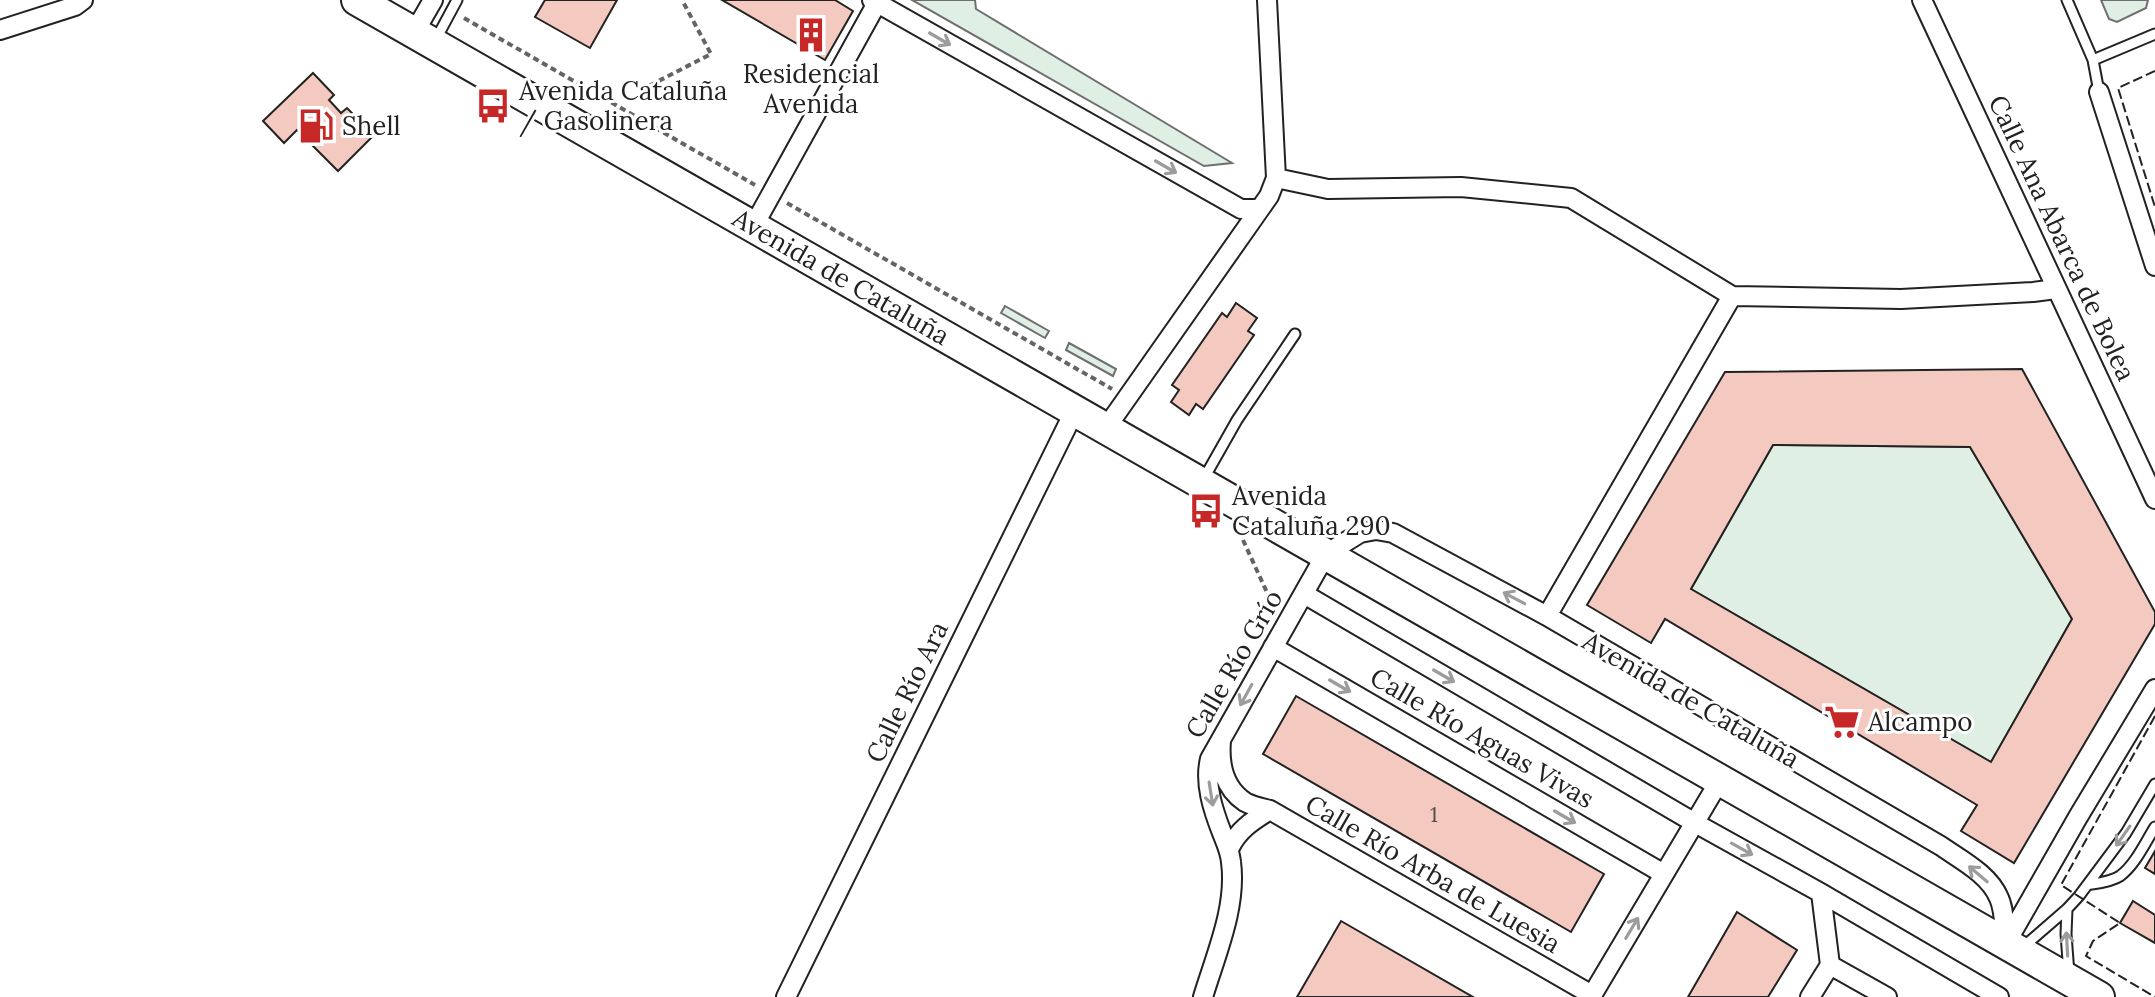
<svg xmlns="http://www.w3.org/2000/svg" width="2155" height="997" viewBox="0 0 2155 997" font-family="Lora,serif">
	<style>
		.green { fill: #e0efe3; stroke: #6f6f6f; stroke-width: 2 }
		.building { fill: #f3c9c0; stroke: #222; stroke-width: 2; fill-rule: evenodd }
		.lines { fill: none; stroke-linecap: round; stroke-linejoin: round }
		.service-casing { stroke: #222; stroke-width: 13 }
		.minor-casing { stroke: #222; stroke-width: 22 }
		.primary-casing { stroke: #222; stroke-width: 34 }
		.path { stroke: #646464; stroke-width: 4; stroke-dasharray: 6 4; stroke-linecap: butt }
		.service { stroke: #fff; stroke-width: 9 }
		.minor { stroke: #fff; stroke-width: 18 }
		.primary { stroke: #fff; stroke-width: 30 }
		.fence { stroke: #222; stroke-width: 2; stroke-dasharray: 10 4; stroke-linecap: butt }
		.oneway { stroke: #9c9c9c }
		.labels { text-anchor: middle; stroke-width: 6; stroke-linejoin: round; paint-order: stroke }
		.number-label { font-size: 22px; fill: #564c4a }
		.poi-label { font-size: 26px; fill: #222; stroke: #fff; text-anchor: start }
		.street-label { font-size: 26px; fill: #222; stroke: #fff }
	</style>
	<rect width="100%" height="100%" fill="#fff"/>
	<!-- green -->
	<path class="green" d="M912 0H975L976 9 1232 163 1204 166Z
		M2101 0H2148L2146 8 2117 22 2109 19Z
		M1005 306 1049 331 1045 338 1001 313Z
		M1069 343 1116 369 1113 376 1066 350Z
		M1773 445 1970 447 2072 619 1991 762 1691 589Z"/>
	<!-- building -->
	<path class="building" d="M545 0H617L590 48 535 17Z
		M722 0H835L853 11 825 60Z
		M313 73 334 95 329 100 341 113 347 108 374 135 338 171 297 130 284 143 263 121Z
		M1236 303 1257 318 1248 331 1254 335 1203 409 1196 404 1189 415 1171 402 1179 390 1172 385 1222 313 1227 317Z
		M2022 369 2155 612V624L2014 863 1961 831 1977 805 1665 619 1651 643 1587 605 1725 372ZM1773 445 1970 447 2072 619 1991 762 1691 589Z
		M1296 696 1604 874 1571 932 1263 754Z
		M2155 851V874L2145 868Z
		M2133 901 2155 915V943L2120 923Z
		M1737 912 1797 950 1768 997H1688Z
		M1341 921 1473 997H1297Z"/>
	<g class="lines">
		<!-- service casing -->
		<g class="service-casing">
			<path id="service" d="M2067 0 2093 60 2099 92
				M435 41 457 0
				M2093 60 2155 34
				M1203 480 1237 420 1295 334
				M2087 885C2098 883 2111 882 2120 876 2135 865 2145 843 2155 827
				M2067 909 2066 934 2069 974
				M2022 948 2067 909 2079 896 2126 833 2155 784"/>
		</g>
		<!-- minor casing -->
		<g class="minor-casing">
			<path id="minor" d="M872 0 1241 209H1259
				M1922 0 2155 499
				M0 30 75 6 83 0
				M414 33 433 0
				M2099 92 2155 266
				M1276 178 1328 189 1461 187 1571 198 1732 296 1901 299 2033 292 2056 289
				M753 227 877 3
				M1106 428 1269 196 1276 178 1267 0
				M1304 594 1695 823 1821 893 1999 997
				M1547 616 1732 296
				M1273 647 1664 874
				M1221 741C1219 764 1224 788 1245 802 1252 806 1262 808 1270 810L1592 995
				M1229 849C1238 830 1252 821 1270 810
				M2006 943 2078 817 2155 689
				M1830 965 1887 997
				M786 997 1075 410
				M1203 997C1216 954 1237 907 1231 862 1230 851 1226 843 1222 833 1213 810 1204 783 1210 759L1326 554 1360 533 1376 530 1393 533 1547 616 1941 846C1961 860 1989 874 1999 898 2005 911 2004 928 2006 943
				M1591 997 1720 780
				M1810 997 1830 965 1821 893"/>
		</g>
		<!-- primary casing -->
		<g class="primary-casing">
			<path id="primary" d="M357 0 2099 997"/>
		</g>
		<!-- path -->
		<path class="path" d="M464 18 755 185
			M641 90 711 54 682 0
			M787 203 1112 389
			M1243 540 1270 599"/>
		<!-- service -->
		<use href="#service" class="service"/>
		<!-- minor -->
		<use href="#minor" class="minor"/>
		<!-- primary -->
		<use href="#primary" class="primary"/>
		<!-- fence -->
		<path class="fence" d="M2155 71 2118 88 2155 207
			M2155 716 2061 885 2120 923 2093 941 2086 956 2155 997"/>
	</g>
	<!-- one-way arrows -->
	<defs><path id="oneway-shaft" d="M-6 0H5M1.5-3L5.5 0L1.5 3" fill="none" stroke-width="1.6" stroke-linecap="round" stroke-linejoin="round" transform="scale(2)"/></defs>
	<g class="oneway">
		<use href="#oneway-shaft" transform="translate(940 39) rotate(30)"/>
		<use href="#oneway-shaft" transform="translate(1166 167) rotate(30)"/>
		<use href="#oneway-shaft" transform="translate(1514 598) rotate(-152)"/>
		<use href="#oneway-shaft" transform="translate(1444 676) rotate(30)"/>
		<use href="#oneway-shaft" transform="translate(1340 686) rotate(30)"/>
		<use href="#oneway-shaft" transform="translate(1246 695) rotate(119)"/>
		<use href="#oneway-shaft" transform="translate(1211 794) rotate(81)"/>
		<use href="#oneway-shaft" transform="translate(1565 817) rotate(30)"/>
		<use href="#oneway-shaft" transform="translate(2123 836) rotate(125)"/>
		<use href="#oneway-shaft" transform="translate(1742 849) rotate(29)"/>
		<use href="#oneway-shaft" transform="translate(1978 874) rotate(-140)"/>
		<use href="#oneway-shaft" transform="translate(1632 928) rotate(-59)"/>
		<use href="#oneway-shaft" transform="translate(2067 944) rotate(-93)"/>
	</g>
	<!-- icons -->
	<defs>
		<g id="building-bare" transform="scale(2.76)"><path d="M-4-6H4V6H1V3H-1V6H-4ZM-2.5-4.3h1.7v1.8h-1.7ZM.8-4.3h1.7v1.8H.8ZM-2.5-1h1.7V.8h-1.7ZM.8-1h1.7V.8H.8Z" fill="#c62828" stroke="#fff" stroke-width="2.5" paint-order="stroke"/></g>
		<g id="bus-bare" transform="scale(2.76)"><path d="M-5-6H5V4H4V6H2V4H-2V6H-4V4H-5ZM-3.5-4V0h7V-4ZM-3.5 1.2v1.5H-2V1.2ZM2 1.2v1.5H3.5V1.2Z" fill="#c62828" stroke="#fff" stroke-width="2.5" paint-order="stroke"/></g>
		<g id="fuel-bare" transform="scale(2.76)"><path d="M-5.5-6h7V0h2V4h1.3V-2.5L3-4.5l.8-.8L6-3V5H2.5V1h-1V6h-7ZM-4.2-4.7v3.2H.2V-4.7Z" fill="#c62828" stroke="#fff" stroke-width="2.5" paint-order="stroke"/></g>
		<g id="supermarket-bare" transform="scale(2.76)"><path d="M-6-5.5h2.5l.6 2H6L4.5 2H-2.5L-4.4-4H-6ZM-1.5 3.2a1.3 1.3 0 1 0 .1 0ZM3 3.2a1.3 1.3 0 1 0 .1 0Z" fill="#c62828" stroke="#fff" stroke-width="2.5" paint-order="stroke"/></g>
	</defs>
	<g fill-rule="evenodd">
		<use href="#building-bare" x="811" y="35"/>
		<use href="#bus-bare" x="493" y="106"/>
		<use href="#fuel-bare" x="316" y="126"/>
		<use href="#bus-bare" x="1206" y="511"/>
		<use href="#supermarket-bare" x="1842" y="722"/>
	</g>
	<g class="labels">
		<!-- number labels -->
		<g class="number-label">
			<text x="1434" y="822">1</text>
		</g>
		<!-- poi labels -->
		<g class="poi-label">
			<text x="811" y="83" text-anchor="middle">Residencial<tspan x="811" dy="30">Avenida</tspan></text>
			<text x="519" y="100">Avenida Cataluña<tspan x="519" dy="30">/ Gasolinera</tspan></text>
			<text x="342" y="135">Shell</text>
			<text x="1232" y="505">Avenida<tspan x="1232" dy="30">Cataluña 290</tspan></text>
			<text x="1868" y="731">Alcampo</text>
		</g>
		<!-- street labels -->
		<g class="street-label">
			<text transform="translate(2062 238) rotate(65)" y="9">Calle Ana Abarca de Bolea</text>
			<text transform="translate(841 277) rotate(30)" y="9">Avenida de Cataluña</text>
			<text transform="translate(1234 664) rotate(-60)" y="9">Calle Río Grío</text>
			<text transform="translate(907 692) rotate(-64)" y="9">Calle Río Ara</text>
			<text transform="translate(1691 700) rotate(30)" y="9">Avenida de Cataluña</text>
			<text transform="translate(1482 738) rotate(30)" y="9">Calle Río Aguas Vivas</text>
			<text transform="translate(1433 874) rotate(30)" y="9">Calle Río Arba de Luesia</text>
		</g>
	</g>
</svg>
